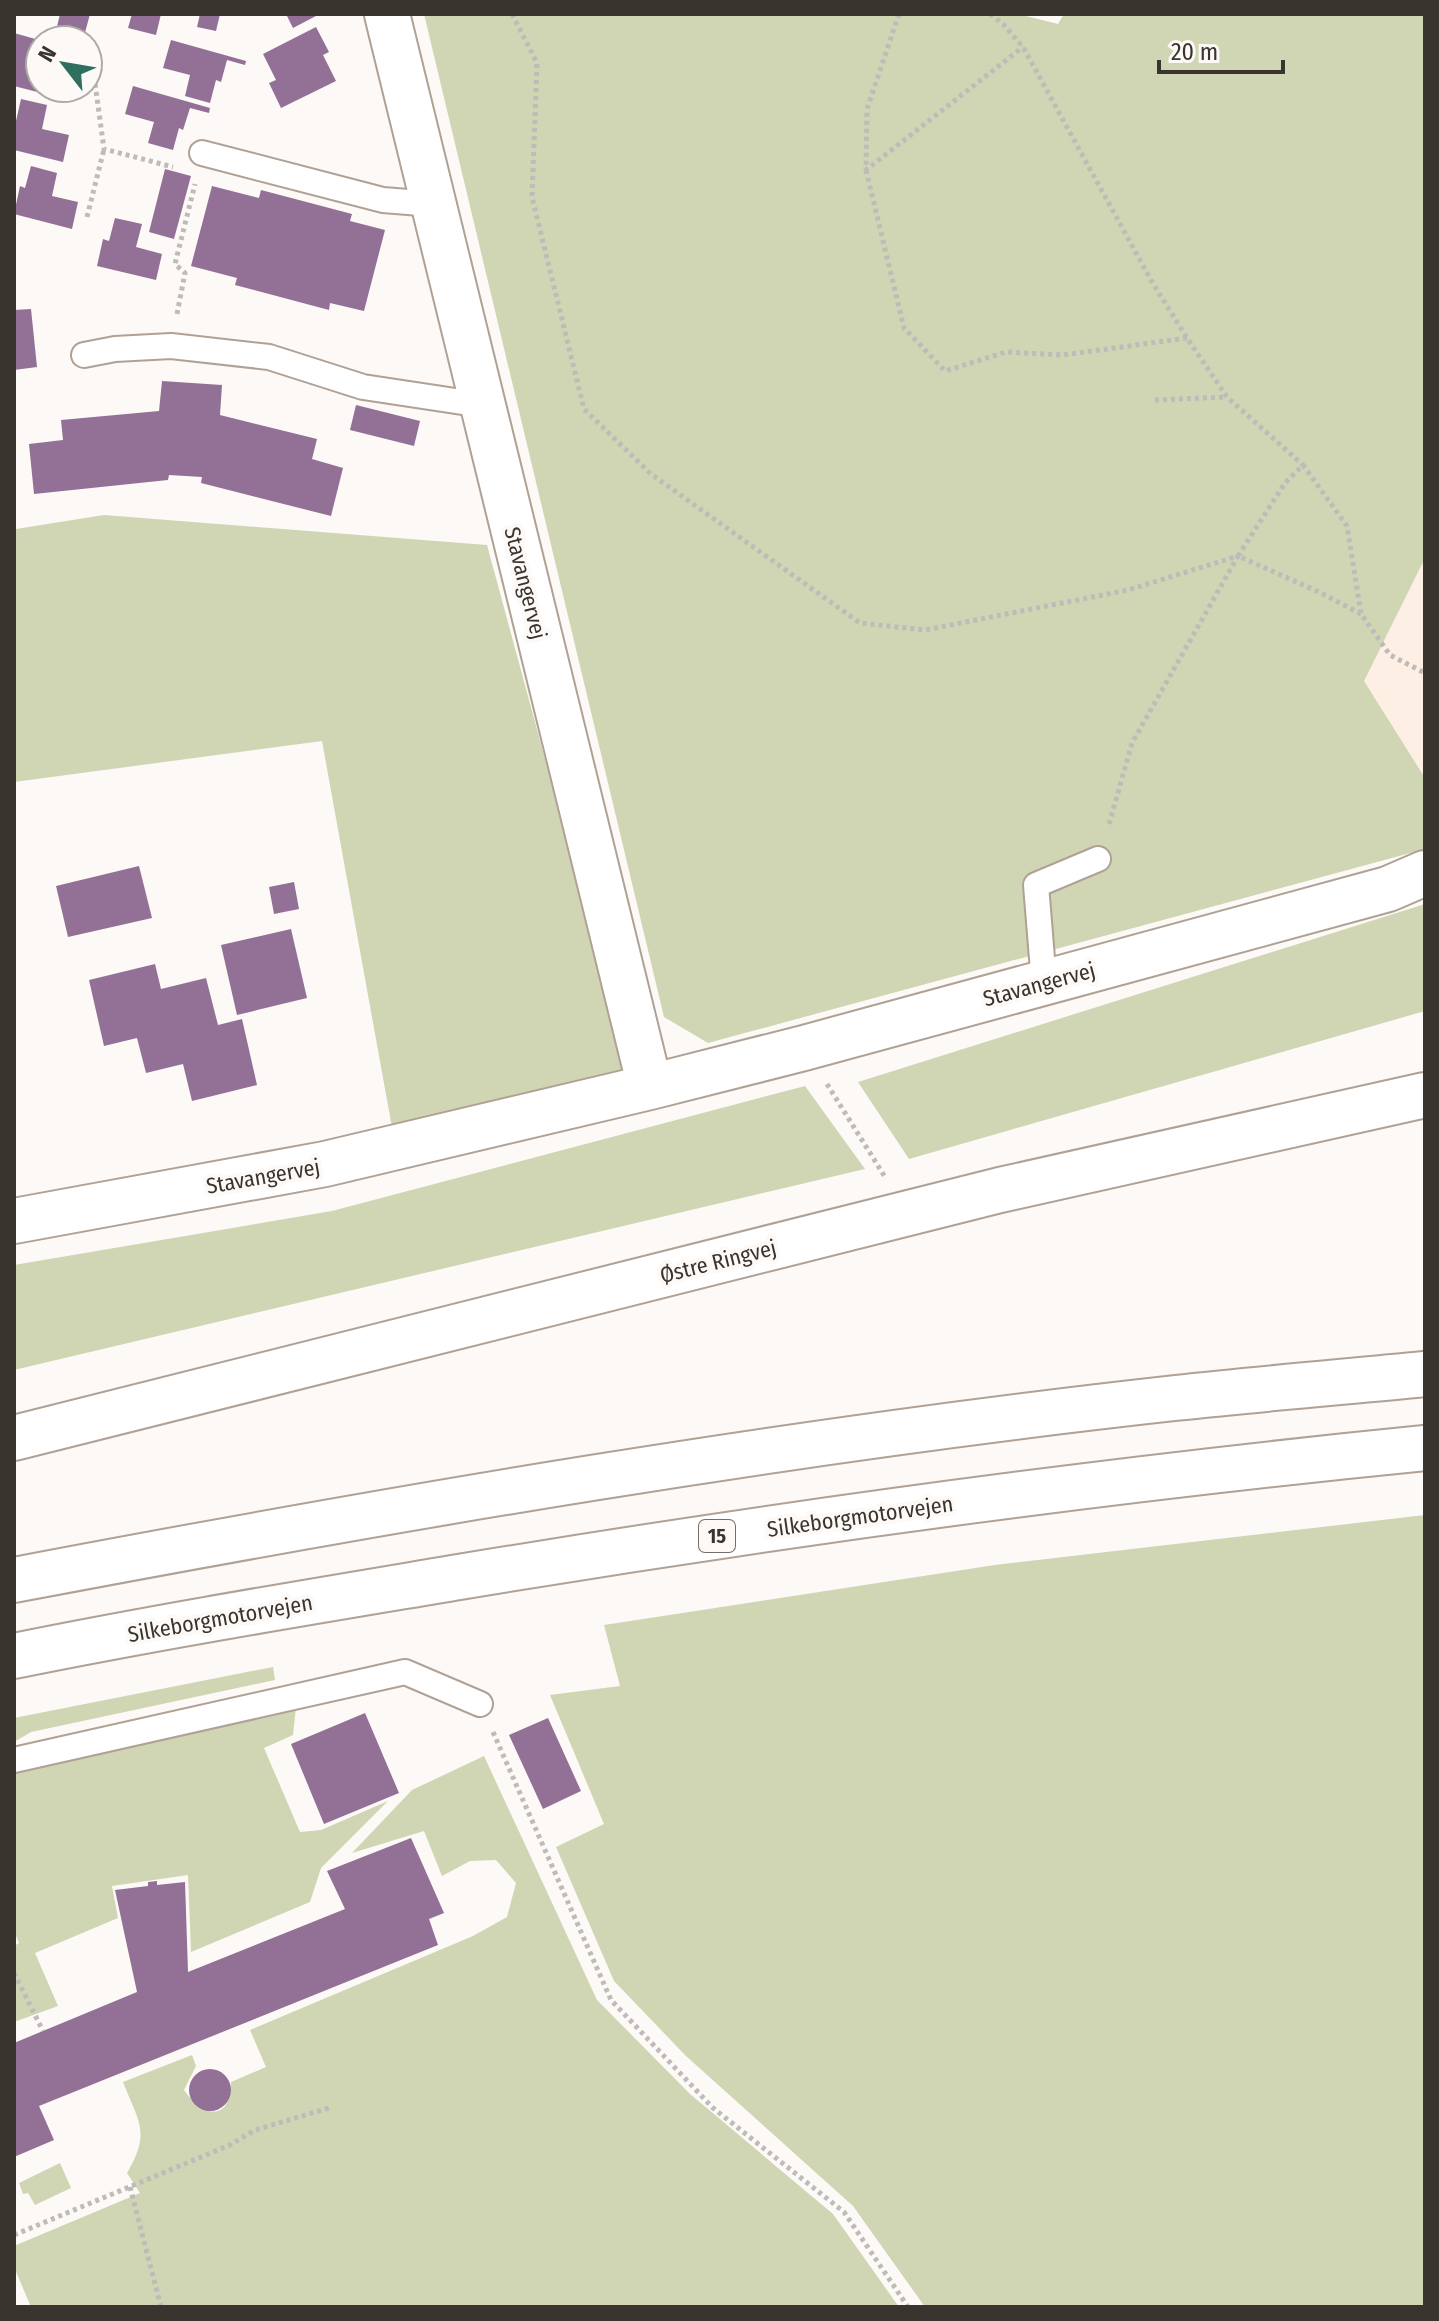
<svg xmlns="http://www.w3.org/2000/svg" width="1439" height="2321" viewBox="0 0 1439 2321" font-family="'Fira Sans Condensed',sans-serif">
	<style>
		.built { fill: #fdefe4 }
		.green { fill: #d0d6b3 }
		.building { fill: #937096 }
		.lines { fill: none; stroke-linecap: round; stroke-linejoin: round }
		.service-casing { stroke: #b0a194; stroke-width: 28 }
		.minor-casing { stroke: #b0a194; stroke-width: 48 }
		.secondary-casing { stroke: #b0a194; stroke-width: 48 }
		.motorway-casing { stroke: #b0a194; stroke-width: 48 }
		.path { stroke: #bfbbb8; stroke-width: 5; stroke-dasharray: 4 4; stroke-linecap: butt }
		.service { stroke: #fff; stroke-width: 24 }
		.minor { stroke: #fff; stroke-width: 44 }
		.secondary { stroke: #fff; stroke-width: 44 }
		.motorway { stroke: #fff; stroke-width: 44 }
		.labels { text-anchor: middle; stroke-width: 8; stroke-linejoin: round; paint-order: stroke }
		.shield { fill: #fcf9f7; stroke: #746f6b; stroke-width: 2 }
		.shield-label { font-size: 20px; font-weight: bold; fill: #3a342f }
		.street-label { font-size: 22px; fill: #3a342f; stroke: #fcf9f7 }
	</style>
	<rect width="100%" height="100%" fill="#fcf9f7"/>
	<!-- built -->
	<path class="built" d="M1425 558V778L1363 681Z"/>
	<!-- green -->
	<path class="green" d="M424 14H1018L1058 24 1064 14H1425V558L1364 681 1425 778V849L708 1043 664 1017Z
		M104 515 487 545 630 1072 393 1133 322 741 14 782V516L16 529Z
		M1425 904V1011L909 1159 858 1082Z
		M805 1086 865 1169 14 1370V1265L332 1211Z
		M1425 1515V2307H925L853 2206 686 2056 614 1981 556 1847 604 1824 550 1695 620 1686 604 1625 995 1565Z
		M273 1667 275 1680 31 1732 14 1742V1718Z
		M296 1707 293 1735 264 1748 300 1832 321 1830 388 1801 321 1868 310 1902 191 1952 188 1875 112 1886 118 1918 35 1953 58 2006 14 2022V1946L19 1943 14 1931V1774Z
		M484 1756 597 2000 690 2094 833 2214 899 2307H31L14 2267V2246L140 2193 127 2173C151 2132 139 2123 123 2082L192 2055 196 2066 184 2090C203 2117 231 2123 231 2082L266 2067 250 2030 473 1936 507 1917 516 1883 496 1860 470 1861 442 1876 424 1831 352 1853 412 1790Z
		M60 2163 71 2188 35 2205 28 2193 23 2194 19 2183Z"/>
	<!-- building -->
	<path class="building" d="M60 14H90L83 40 55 35Z
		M132 14H161L156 35 128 28Z
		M200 14H220L216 31 197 27Z
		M286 14H315L316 16 293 28Z
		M316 27 329 52 323 55 336 81 281 108 269 83 276 80 263 54Z
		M14 33 39 40 33 63 40 64V88H55L53 96 14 86Z
		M171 40 246 61 245 65 227 60 221 82 216 80 210 103 185 96 190 75 163 68Z
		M133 86 210 108 209 113 190 108 183 130 179 128 173 150 148 143 154 122 125 114Z
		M21 99 47 105 42 129 69 135 63 162 14 150V121H16Z
		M31 166 57 173 52 196 78 202 72 229 14 214 20 186 25 188Z
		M165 169 191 176 174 239 149 232Z
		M212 186 259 198 261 190 352 214 350 221 385 230 364 311 330 303 329 310 235 285 237 278 191 266Z
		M115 218 142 224 136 247 162 254 156 280 97 266 103 239 109 241Z
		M31 309 37 367 14 370V310Z
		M162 381 222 385 220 415 317 439 312 459 343 468 331 516 201 483 202 477 169 475 168 480 34 494 29 444 63 440 61 420 159 411Z
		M356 405 420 421 414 446 350 430Z
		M139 866 152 918 68 937 56 886Z
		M294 882 299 909 274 914 269 887Z
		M291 929 307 998 237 1015 221 945Z
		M155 964 161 989 206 978 218 1025 242 1019 257 1085 192 1101 183 1064 146 1073 137 1038 104 1046 89 980Z
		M365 1713 399 1793 324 1824 291 1744Z
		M548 1718 581 1791 543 1809 509 1735Z
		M411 1838 444 1913 429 1919 438 1945 39 2106 54 2140 14 2157V2043L137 1992 115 1890 148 1886V1882L157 1881V1885L185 1882 188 1972 345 1909 327 1871Z
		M189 2090a21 21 0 1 1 42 0a21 21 0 1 1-42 0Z"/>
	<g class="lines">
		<!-- service casing -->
		<g class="service-casing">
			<path id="service" d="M202 153 383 200 433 204
				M84 355 115 349 171 346 269 357 363 387 482 405
				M1044 983 1036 885 1098 859
				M14 1760 405 1672 480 1704"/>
		</g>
		<!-- minor casing -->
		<g class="minor-casing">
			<path id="minor" d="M387 14 650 1087
				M14 1221 325 1164 650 1087 804 1048 1388 889 1425 873"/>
		</g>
		<!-- secondary casing -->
		<g class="secondary-casing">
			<path id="secondary" d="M14 1438 1000 1190 1425 1095"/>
		</g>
		<!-- motorway casing -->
		<g class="motorway-casing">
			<path id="motorway" d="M14 1580C399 1507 786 1441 1175 1398 1258 1389 1342 1382 1425 1374
				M14 1656C162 1626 310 1602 459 1577 779 1524 1102 1480 1425 1448"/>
		</g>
		<!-- path -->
		<path class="path" d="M512 14 537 63 532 197 584 409 651 474 860 623 925 630 1128 590 1238 556 1132 743 1108 828
			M899 14 867 109 866 170 1023 47
			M990 14 1003 24 1023 47 1152 282 1187 338 1227 397 1303 465
			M94 76 104 149 173 167
			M866 170 904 328 945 371 1006 352 1063 355 1187 338
			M87 217 104 149
			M177 314 185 273 175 264 195 184
			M1155 400 1226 397
			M1361 614 1319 592 1238 556 1285 483 1303 465 1347 526 1361 614 1390 655 1425 673
			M827 1084 885 1177
			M493 1732 611 2000 713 2108 844 2212 908 2307
			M14 1973 43 2031
			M130 2187 161 2307
			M14 2235 230 2145 255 2130 329 2108"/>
		<!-- service -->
		<use href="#service" class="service"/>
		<!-- minor -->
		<use href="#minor" class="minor"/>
		<!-- secondary -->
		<use href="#secondary" class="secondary"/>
		<!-- motorway -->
		<use href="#motorway" class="motorway"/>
	</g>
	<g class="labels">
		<!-- shield labels -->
		<rect class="shield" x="699" y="1520" width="36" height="32" rx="6"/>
		<g class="shield-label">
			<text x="717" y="1543">15</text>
		</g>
		<!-- street labels -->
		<g class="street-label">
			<text transform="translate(526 583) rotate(76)" y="8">Stavangervej</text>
			<text transform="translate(1039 984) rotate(-15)" y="8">Stavangervej</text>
			<text transform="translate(263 1176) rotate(-10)" y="8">Stavangervej</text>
			<text transform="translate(718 1261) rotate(-14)" y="8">Østre Ringvej</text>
			<text transform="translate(860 1516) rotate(-8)" y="8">Silkeborgmotorvejen</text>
			<text transform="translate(220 1618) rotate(-10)" y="8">Silkeborgmotorvejen</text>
		</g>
	</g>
	<!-- border -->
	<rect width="1439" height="2321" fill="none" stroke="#3a342f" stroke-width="32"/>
	<!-- north arrow -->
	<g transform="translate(64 64) rotate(301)"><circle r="38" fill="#fcf9f7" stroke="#aeaaa7" stroke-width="2"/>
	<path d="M0-6L14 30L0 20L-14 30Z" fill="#2e6f5f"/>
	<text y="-12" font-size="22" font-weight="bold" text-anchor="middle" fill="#3a342f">N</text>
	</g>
	<!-- scale -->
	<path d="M1159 60v12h124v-12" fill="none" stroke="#3a342f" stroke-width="4"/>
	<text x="1171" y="60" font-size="24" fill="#3a342f" stroke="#fcf9f7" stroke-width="6" paint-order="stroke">20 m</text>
</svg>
